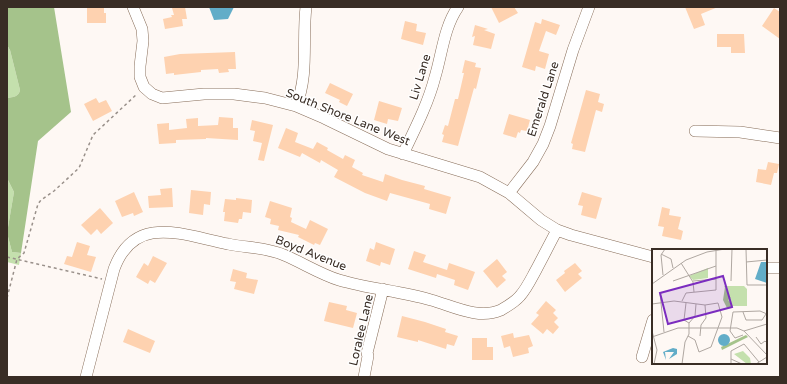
<svg xmlns="http://www.w3.org/2000/svg" width="787" height="384" viewBox="0 0 787 384" font-family="'Varela Round',sans-serif">
	<style>
		.green { fill: #c4e0ad }
		.forest { fill: #a5c38b }
		.water { fill: #62adc8 }
		.building { fill: #fed2b0 }
		.lines { fill: none; stroke-linecap: round; stroke-linejoin: round }
		.street-casing { stroke: #876d59; stroke-width: 12 }
		.path { stroke: #99908a; stroke-width: 1.5; stroke-dasharray: 3 3; stroke-linecap: butt }
		.street { stroke: #fff; stroke-width: 11 }
		.labels { text-anchor: middle; stroke-width: 3; stroke-linejoin: round; paint-order: stroke }
		.street-label { font-size: 12px; fill: #392d25; stroke: #fff }
		.inset-road { fill: none; stroke: #afa7a1; stroke-width: 1 }
		.view { fill: #7b2cbf; fill-opacity: 0.15; stroke: #7b2cbf; stroke-width: 2 }
		.inset-edge { fill: none; stroke: #392d25; stroke-width: 2 }
	</style>
	<rect width="100%" height="100%" fill="#fef8f4"/>
	<!-- green -->
	<path class="green" d="M7 45 10 50 20 90C19 97 13 97 7 98Z
		M7 178 14 192 7 233 12 252 21 253 19 265 7 262Z"/>
	<!-- forest -->
	<path class="forest" d="M7 7H54L71 112 38 141 21 253 12 252 7 233 14 192 7 178V98C13 97 19 97 20 90L10 50 7 45Z"/>
	<!-- water -->
	<path class="water" d="M209 7H234L228 19 214 20Z"/>
	<!-- building -->
	<path class="building" d="M87 7H104V13H106V23H87Z
		M178 7H185L187 19H182L183 26 165 29 163 19 172 17 171 15H174L172 8Z
		M491 7H514L518 13 499 23Z
		M685 7H718L701 14 705 25 694 29Z
		M774 8 780 12V39L762 26Z
		M542 19 560 25 556 35 546 31 539 51 549 54 545 69 536 66 535 71 522 67 535 22 541 24Z
		M405 21 417 24 416 31 426 33 423 45 401 39Z
		M475 25 488 29 484 30 495 34 491 49 473 45 475 36 472 37Z
		M717 34H744L745 53H731V47H717Z
		M235 52 236 69H228L229 72 219 73 218 69 201 70V72L174 75V73L166 74 164 57 180 54Z
		M465 60 476 63 475 67 481 68 476 89 474 88 458 146 442 142 444 135 442 134 445 125 448 126 455 99H458L464 73H462Z
		M330 83 353 94 347 106 339 102 340 100 325 93Z
		M586 90 600 94 598 102 604 104 602 112 596 110 585 152 572 149 573 144 571 143Z
		M96 98 99 103 106 100 112 111 93 121 84 104Z
		M379 101 402 108 398 121 388 119 387 124 374 120Z
		M509 114 530 120 527 131 521 130 520 133 518 132 516 138 503 134Z
		M219 117 233 118V128H238V140L206 138V139L176 140V143L159 144 157 124 169 123V130L187 128 186 119 198 118V126L218 125Z
		M252 120 273 125 264 161 258 160 262 143 253 141 255 131 250 130Z
		M286 128 298 133 295 142 313 149 317 142 328 148 327 150 343 159 345 155 355 160 352 167 363 173 362 175 383 182 385 174 402 180 425 186 424 189 451 197 446 214 429 209 430 204 390 193 387 201 365 193 334 177 338 170 321 160 320 163 302 153 300 157 278 148Z
		M768 162 779 164 777 173H774L771 185 756 182 758 169 766 170Z
		M172 188 173 207 149 208 148 196 161 195 160 189Z
		M191 190 211 192 210 205 204 204 203 215 189 213Z
		M134 192 143 212 134 216 133 213 122 217 115 201Z
		M582 192 602 198 596 219 581 215 583 206 578 205Z
		M236 198 252 200 251 213 243 212 242 219H239L238 223 224 221 225 212H223L225 199 236 200Z
		M270 201 292 208 290 217 292 218 291 222 306 229 310 220 328 229 320 245 315 243 314 245 298 237 299 235 278 230 279 226 270 224 271 219 265 217Z
		M662 207 670 209 669 215 681 217 678 229 683 231 681 240 662 236 664 227 658 226Z
		M100 208 113 223 101 234 97 229 91 235 81 225Z
		M77 242 90 246 87 255 96 257 91 272 64 264 67 256 72 257Z
		M376 242 395 249 390 265 381 262 380 266 366 261 370 248 374 250Z
		M414 251 426 255 423 262 447 270 449 263 475 272 468 290 454 285 455 280 437 274 436 278 408 269Z
		M153 256 167 263 155 283 150 280 148 284 136 277 144 263 148 266Z
		M497 259 507 272 502 276 506 280 497 288 483 271Z
		M575 263 582 271 578 274 582 278 565 292 556 280 565 273 564 271Z
		M233 269 247 273 246 278 258 280 254 294 234 289 236 282 230 281Z
		M546 301 556 310 553 313 558 318 554 322 559 327 553 334 547 329 543 334 531 324 539 315 536 313Z
		M329 302 347 306 346 310 357 313 353 328 324 321Z
		M402 316 425 322 446 329 445 332 458 336 454 346 447 344 446 349 418 340V342L397 337Z
		M128 329 155 341 150 353 123 342Z
		M513 333 514 338 529 335 533 346 528 348 529 353 513 357 510 346 504 348 501 336Z
		M472 338H487V347H493V360H472Z"/>
	<g class="lines">
		<!-- street casing -->
		<g class="street-casing">
			<path id="street" d="M133 7 142 29 143 41 140 66V77L144 87 152 94 162 98 204 94H234L265 98 296 106 324 118 388 149 480 177 509 193 541 220 557 230 571 235 653 257
				M296 106C309 75 302 40 306 7
				M695 131 740 132 780 138
				M403 154C415 129 428 104 435 77 442 54 444 27 458 7
				M509 193 533 162 543 144 550 126 573 50 589 7
				M766 268H780
				M642 357 653 320
				M86 377 114 269C135 212 185 236 228 244 247 248 266 247 284 255 303 263 320 274 339 280 369 289 401 291 431 300 453 306 478 320 501 310 508 306 515 302 520 296 527 288 531 279 536 270 543 257 550 243 557 230
				M364 377 368 356 367 353 383 289"/>
		</g>
		<!-- path -->
		<path class="path" d="M7 257 102 279
			M7 298 17 259 24 253 38 204 41 200 54 191 79 168 93 135 137 94"/>
		<!-- street -->
		<use href="#street" class="street"/>
	</g>
	<g class="labels">
		<!-- street labels -->
		<g class="street-label">
			<text transform="translate(420 77) rotate(-73)" y="4">Liv Lane</text>
			<text transform="translate(543 99) rotate(-72)" y="4">Emerald Lane</text>
			<text transform="translate(348 117) rotate(22)" y="4">South Shore Lane West</text>
			<text transform="translate(311 253) rotate(22)" y="4">Boyd Avenue</text>
			<text transform="translate(361 330) rotate(-77)" y="4">Loralee Lane</text>
		</g>
	</g>
	<!-- overview -->
	<g transform="translate(652 249)">
		<rect width="115" height="115" fill="#fef8f4"/>
		<path d="M56 19V29L41 31 37 27ZM72 37H92L95 40V57H81L78 55 76 51 79 49ZM91 102 98 109 99 115H95L82 105Z" fill="#c4e0ad"/>
		<path d="M73 38 79 49 76 51 81 57 79 59H75L71 51ZM94 86 96 88 70 101 69 98Z" fill="#a5c38b"/>
		<path d="M109 13H115V34L103 30ZM66 91a6 6 0 1 1 12 0a6 6 0 1 1-12 0ZM21 99 25 100V105L17 110 22 103H13L14 111 11 103Z" fill="#62adc8"/>
		<path class="inset-road" d="M94 0 95 36H115M9 5 19 10 21 19M94 13 115 11M29 14 41 33 42 43M11 26 9 6 13 0M21 32 64 17M41 32 64 30M79 32 80 0M0 35 34 11 55 3 73 0M8 44 12 83M30 52 34 44 64 41V0M34 54 32 71 37 74M0 55 22 52 53 56 66 54 70 68 59 98 47 103 43 91 36 87M91 63 94 71H110L114 65M0 82 5 101 2 115M92 82 115 75M91 86 83 89 78 82 81 63 108 62 115 65M48 87 49 76 54 69 53 56M0 88 26 79H85L92 82 115 106M104 88 109 95 113 92 115 94M79 110 90 115M30 115 33 93 37 85V74L43 67 44 55M79 115V102L92 95 107 113M104 115 115 108"/>
		<path class="view" d="M71 27 80 58 16 75 8 44Z"/>
		<rect width="115" height="115" class="inset-edge"/>
	</g>
	<!-- border -->
	<rect width="787" height="384" fill="none" stroke="#392d25" stroke-width="16"/>
</svg>
